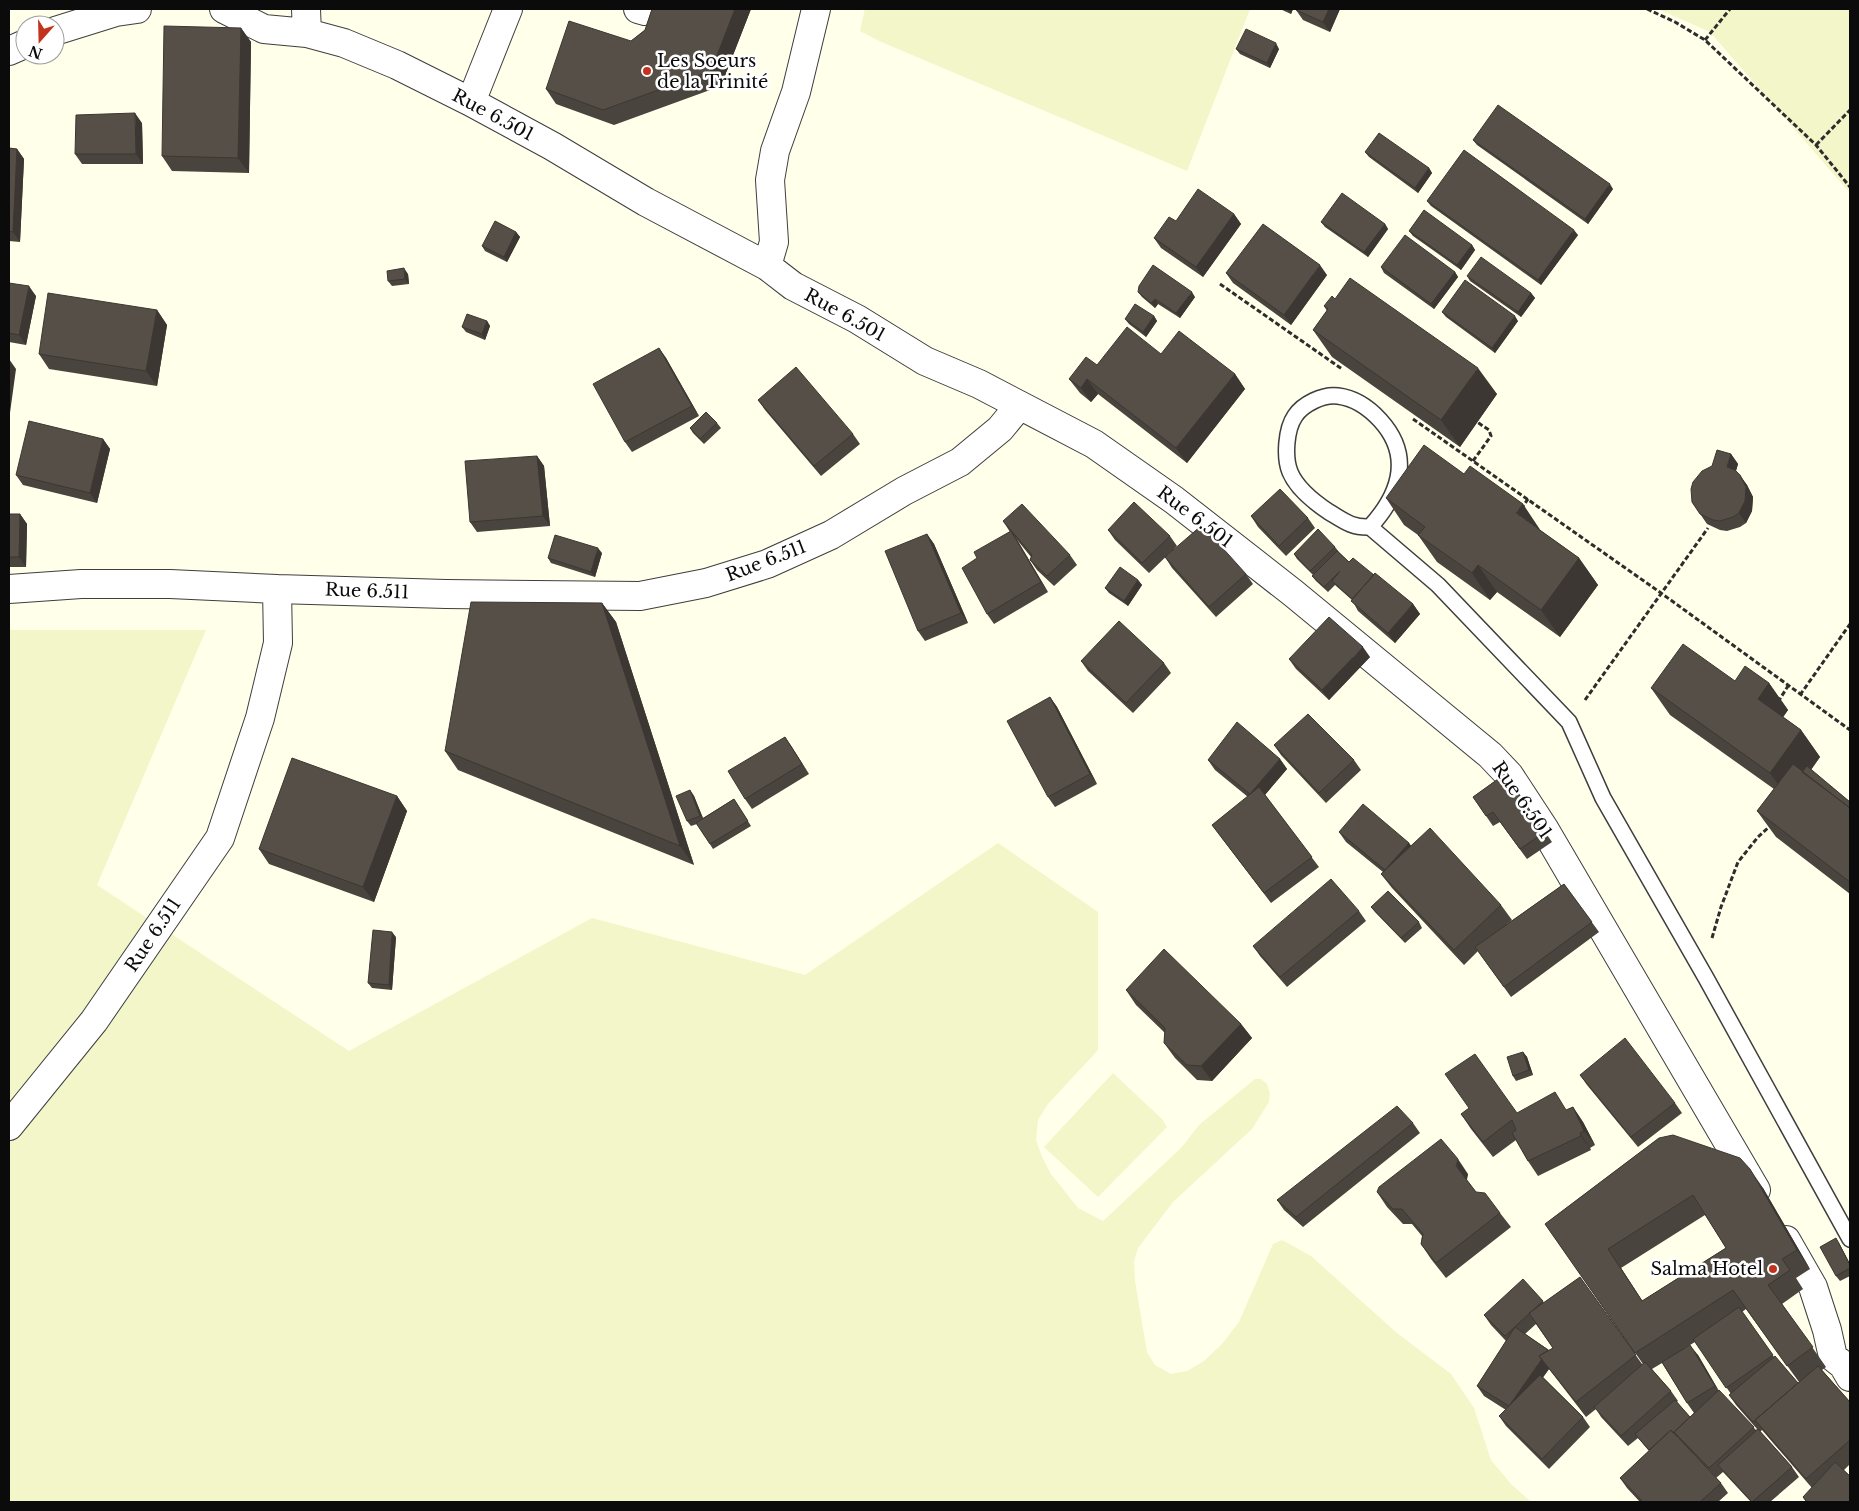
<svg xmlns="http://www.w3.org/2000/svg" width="1859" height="1511" viewBox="0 0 1859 1511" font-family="'Libre Baskerville',serif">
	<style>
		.farmland { fill: #f2f6c9 }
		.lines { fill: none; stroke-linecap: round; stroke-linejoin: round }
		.lane-casing { stroke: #3e3e3e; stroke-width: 18 }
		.street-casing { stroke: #3e3e3e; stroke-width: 30 }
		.path { stroke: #2d2d2d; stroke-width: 3; stroke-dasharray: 5 2.5; stroke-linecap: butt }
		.lane { stroke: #fff; stroke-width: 15 }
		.street { stroke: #fff; stroke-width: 28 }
		.wall { fill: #49443d; fill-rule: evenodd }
		.shaded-wall { fill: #3c3732 }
		.building { fill: #554f47; stroke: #3c3732; fill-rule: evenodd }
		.poi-dot { fill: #c3331c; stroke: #fff; stroke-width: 2 }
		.labels { text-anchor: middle; stroke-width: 5; stroke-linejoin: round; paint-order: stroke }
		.poi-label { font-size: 18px; fill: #0b0b0b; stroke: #fff; text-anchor: start }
		.street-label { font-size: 18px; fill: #0b0b0b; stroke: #fff }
	</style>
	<rect width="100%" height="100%" fill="#ffffea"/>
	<!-- farmland -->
	<path class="farmland" d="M865 9H1250L1187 171 879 41 860 31Z
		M1658 9H1850V193L1710 32Z
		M9 630H206L97 885 349 1051 592 918 805 975 998 843 1098 912V1050L1048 1104 1038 1120 1036 1140 1042 1157 1051 1174 1078 1208 1103 1221 1181 1148 1199 1125 1255 1079H1261L1267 1084 1270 1093 1269 1102 1252 1129 1173 1202 1138 1248 1134 1262 1135 1281 1147 1352 1155 1365 1171 1374 1187 1371 1204 1361 1222 1344 1239 1322 1273 1244 1282 1240 1311 1256 1397 1333 1451 1374 1474 1408 1491 1460 1511 1484 1531 1502H9Z
		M1113 1073 1162 1119 1167 1127 1098 1197 1044 1147Z"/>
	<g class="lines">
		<!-- lane casing -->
		<g class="lane-casing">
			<path id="lane" d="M1370 527C1400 494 1413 456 1380 420 1369 408 1354 398 1338 396 1323 394 1303 404 1295 416 1286 429 1284 457 1290 472 1297 489 1314 502 1329 512 1344 521 1352 528 1370 527L1438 585 1569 722 1603 798 1706 978 1850 1239"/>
		</g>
		<!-- street casing -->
		<g class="street-casing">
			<path id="street" d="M224 9 264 29 307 33 344 43 397 65 471 102 552 146 646 202 767 266 793 286 857 319 925 361 979 384 1094 444 1174 500 1293 593 1490 755 1509 775 1545 830 1756 1190
				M306 9 307 33
				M638 9 645 11
				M55 31 116 12 137 9
				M9 51 25 44
				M471 102 508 9
				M767 266 774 242 770 180 775 151 796 92 816 9
				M9 589 81 584H170L277 589
				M9 1126 94 1021 220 838 260 718 278 643 277 589 446 594 640 596 706 583 767 564 831 535 904 491 960 462 1000 429 1019 406
				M1786 1240 1813 1287 1827 1330 1833 1357 1843 1365 1850 1377"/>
		</g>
		<!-- path -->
		<path class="path" d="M1647 9 1675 22 1705 40 1816 145 1850 187
			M1705 40 1730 9
			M1816 145 1850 110
			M1220 284 1342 369
			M1413 419 1661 593 1850 730
			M1473 461 1491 436 1489 430 1477 422
			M1521 509 1528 499
			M1800 695 1850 624
			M1585 700 1708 528
			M1778 702 1788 686
			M1712 938 1721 907 1738 862 1758 837 1770 826"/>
		<!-- lane -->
		<use href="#lane" class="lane"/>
		<!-- street -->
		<use href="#street" class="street"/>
	</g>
	<!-- wall -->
	<path class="wall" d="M652 9H751L721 86 614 125 556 104 546 89 631 41 645 30Z
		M1280 9H1293L1291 14Z
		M1297 9H1340L1330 32 1303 20 1296 10Z
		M241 28 251 42 249 173 172 171 162 156Z
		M1236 49H1279L1270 68 1240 54Z
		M142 123 143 164H82L75 154Z
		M1473 140 1613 189 1588 224 1477 145Z
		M9 148 17 149 24 159 20 242 9 241Z
		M1365 152 1429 168 1432 173 1418 193 1369 157Z
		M1427 201 1578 235 1541 285 1431 206Z
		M1234 214 1241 224 1203 277 1161 248 1154 238Z
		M1321 222 1385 224 1388 229 1368 257 1325 227Z
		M1409 231 1472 245 1475 250 1461 270 1413 236Z
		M516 232 520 237 507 262 485 251 482 246Z
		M1381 267 1455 272 1458 277 1434 309 1384 273Z
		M1226 273 1327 275 1291 325 1233 283Z
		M408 274 409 284 392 286 388 281Z
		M1467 276 1531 293 1535 298 1521 317 1470 281Z
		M9 283 36 296 26 345 9 342Z
		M1138 292 1195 297 1180 318 1158 304 1155 308 1142 297Z
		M1335 299 1497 394 1460 447 1332 357 1313 330 1327 311 1324 306Z
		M157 310 167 325 157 386 49 369 39 354Z
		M1442 312 1518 321 1495 353 1446 317Z
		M1154 316 1157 321 1146 337 1129 324 1125 319Z
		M487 321 490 326 485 340 466 332 462 327Z
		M659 348 666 358 699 416 632 452 625 442Z
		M1161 354 1235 374 1245 389 1187 463 1098 394 1091 402 1080 393 1069 379 1097 365Z
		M758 400 853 434 860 444 821 476 765 410Z
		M717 423 721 428 704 444 693 433 690 428Z
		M103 439 110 449 97 503 23 485 16 475Z
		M1731 454 1738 464 1736 471 1747 485 1753 497 1752 511 1746 523 1740 527 1727 531 1720 530 1707 524 1692 502 1712 466Z
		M537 456 544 466 550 526 477 532 470 522Z
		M1386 498 1541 531 1579 558 1598 585 1560 637 1497 592 1490 600 1437 562 1418 535 1404 525Z
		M9 514H20L27 524 26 567H9Z
		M1251 516 1308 518 1315 528 1286 556 1258 527Z
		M1003 521 1070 555 1077 565 1054 586 1037 570 1030 560 1031 557 1014 536 1048 592 994 624 987 614 1010 532Z
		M1108 530 1170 536 1177 546 1149 573 1115 540Z
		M927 534 934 544 968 623 925 641 918 631Z
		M1335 547 1339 552 1349 562 1374 575 1413 604 1420 614 1395 643 1358 611 1352 600 1335 585 1328 592 1316 581 1312 576 1313 575 1297 559 1294 554Z
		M602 553 595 577 551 563 548 558Z
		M1165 557 1246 574 1253 584 1216 617 1172 568Z
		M1138 580 1142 585 1128 606 1109 593 1105 588Z
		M602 603 616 622 694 865 458 770 445 751Z
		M1370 657 1329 700 1296 669 1289 659Z
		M1081 661 1164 663 1171 673 1133 713 1088 671Z
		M1769 683 1788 710 1783 717 1801 730 1820 757 1811 770 1850 802V894L1776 837 1757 811 1774 789 1670 715 1651 688Z
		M1050 697 1057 707 1097 784 1055 807 1048 797Z
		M785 737 809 774 752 809 745 799Z
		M1274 745 1354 760 1361 770 1326 803 1281 755Z
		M1280 759 1287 769 1265 795 1319 867 1271 903 1212 825 1248 797 1215 770 1208 760Z
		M1505 774 1552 842 1527 859 1500 822 1493 826 1473 797Z
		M690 790 694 796 703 818 734 799 751 826 713 849 697 824 691 826 687 821Z
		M397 796 407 811 374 902 269 864 259 849Z
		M1339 832 1409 843 1411 846 1501 905 1512 920 1507 924 1564 884 1599 932 1511 997 1478 951 1464 965 1392 888 1381 874 1383 872 1346 842Z
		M1371 907 1419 922 1422 928 1405 943 1375 912Z
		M1359 911 1366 921 1287 987 1260 956 1253 946Z
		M396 937 392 990 372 988 368 983Z
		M1126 990 1241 1024 1252 1038 1212 1081 1197 1080 1175 1058 1164 1043 1165 1033 1136 1005Z
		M1523 1052 1527 1057 1533 1075 1516 1081 1513 1076Z
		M1580 1075 1675 1103 1682 1113 1638 1147 1587 1085Z
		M1573 1107 1583 1122 1595 1145 1590 1148 1591 1150 1538 1176 1528 1161 1516 1140 1493 1157 1471 1129 1461 1114 1517 1113 1567 1110Z
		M1413 1123 1420 1133 1303 1227 1284 1210 1277 1200Z
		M1659 1138 1763 1188 1810 1269 1796 1278 1803 1289 1782 1304 1826 1367 1822 1370 1850 1402V1464L1844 1470 1850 1502H1806L1803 1497 1812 1488 1762 1430 1760 1432 1792 1467 1799 1477 1770 1502H1751L1723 1472 1716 1478 1681 1442 1678 1437H1677L1721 1483 1728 1493 1718 1502H1640L1627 1488 1620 1478 1649 1451 1638 1438 1628 1446 1601 1417 1596 1409 1586 1417 1549 1369 1543 1377 1583 1417 1590 1427 1549 1469 1506 1426 1499 1416 1506 1410 1484 1396 1477 1386 1506 1341 1491 1325 1484 1315 1543 1301 1544 1303 1580 1277 1642 1364H1643L1545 1224ZM1705 1215 1726 1248 1642 1301 1621 1268ZM1746 1309 1799 1382 1798 1383 1774 1357 1742 1312ZM1536 1324 1553 1348 1549 1350 1525 1334ZM1695 1342 1731 1394 1729 1395 1736 1405 1757 1429 1756 1430 1718 1390 1698 1355 1685 1348ZM1662 1363 1687 1403 1694 1413 1695 1412 1690 1417 1677 1402 1678 1401 1671 1391 1652 1369Z
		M1468 1174 1467 1180 1476 1192 1500 1213 1511 1227 1446 1278 1431 1259 1421 1244 1422 1236 1412 1224H1403L1387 1207 1377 1192Z
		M1839 1243 1850 1264V1276L1840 1281 1836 1276Z"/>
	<!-- shaded-wall -->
	<path class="shaded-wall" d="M735 9H751L721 86 711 71Z
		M1287 9H1293L1291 14Z
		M1329 9H1340L1330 32 1323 22Z
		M241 28 251 42 249 173 238 158Z
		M1276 43 1279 49 1270 68 1267 63Z
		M135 113 142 123 143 164 136 154Z
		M17 149 24 159 20 242 13 232Z
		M1429 168 1432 173 1418 193 1415 188Z
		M1610 184 1613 189 1588 224 1585 219Z
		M1234 214 1241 224 1203 277 1196 267Z
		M1385 224 1388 229 1368 257 1364 252Z
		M1574 230 1578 235 1541 285 1538 280Z
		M516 232 520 237 507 262 504 257Z
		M1472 245 1475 250 1461 270 1457 265Z
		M1320 265 1327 275 1291 325 1284 315Z
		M404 268 408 274 409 284 405 279Z
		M1455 272 1458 277 1434 309 1431 304Z
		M29 286 36 296 26 345 19 335Z
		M1192 292 1195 297 1180 318 1176 313Z
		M1531 293 1535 298 1521 317 1518 312Z
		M1155 299 1158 304 1155 308 1151 303Z
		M157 310 167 325 157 386 146 371Z
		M1154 316 1157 321 1146 337 1143 332Z
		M1515 316 1518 321 1495 353 1492 348Z
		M487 321 490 326 485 340 482 334Z
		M659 348 666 358 699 416 692 406Z
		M9 359 16 369 9 420Z
		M1478 368 1497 394 1460 447 1441 420Z
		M1235 374 1245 389 1187 463 1176 448Z
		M1087 379 1098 394 1091 402 1081 388Z
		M103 439 110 449 97 503 90 493Z
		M1731 454 1738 464 1734 477 1727 467Z
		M537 456 544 466 550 526 543 516Z
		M1740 475 1747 485 1753 497 1752 511 1746 523 1739 513Z
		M1523 504 1541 531 1516 513Z
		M20 514 27 524 26 567 19 557Z
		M1011 531 1018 541 1048 592 1041 582Z
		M927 534 934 544 968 623 961 613Z
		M598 548 602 553 595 577 591 572Z
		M1579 558 1598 585 1560 637 1541 610Z
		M1478 565 1497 592 1490 600 1472 573Z
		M1138 580 1142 585 1128 606 1124 601Z
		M602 603 616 622 694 865 680 846Z
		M1413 604 1420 614 1395 643 1388 633Z
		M1363 647 1370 657 1329 700 1322 690Z
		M1769 683 1788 710 1777 726 1758 699Z
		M1050 697 1057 707 1097 784 1090 774Z
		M1801 730 1820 757 1789 800 1770 773Z
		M785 737 792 747 809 774 802 764Z
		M1280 759 1287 769 1257 804 1250 794Z
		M690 790 694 796 704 821 700 816Z
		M397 796 407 811 374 902 363 887Z
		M1409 843 1416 853 1385 870Z
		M392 932 396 937 392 990 389 985Z
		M1241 1024 1252 1038 1212 1081 1201 1066Z
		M1523 1052 1527 1057 1533 1075 1529 1070Z
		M1573 1107 1583 1122 1595 1145 1584 1131Z
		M1580 1133 1590 1148 1591 1150 1581 1136Z
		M1458 1159 1468 1174 1466 1181 1456 1166Z
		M1750 1169 1763 1188 1810 1269 1797 1250Z
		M1836 1238 1839 1243 1850 1264V1265Z
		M1608 1249 1621 1268 1655 1320 1642 1301Z
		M1690 1345 1698 1355 1722 1396 1715 1386Z
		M1542 1359 1549 1369 1516 1416 1509 1406Z"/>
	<!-- building -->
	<path class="building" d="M652 9H735L711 71 603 110 546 89 569 21 631 41 645 30Z
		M1297 9H1329L1323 22 1296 10Z
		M164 26 241 28 238 158 162 156Z
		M1246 29 1276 43 1267 63 1236 49Z
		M1498 105 1610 184 1585 219 1473 140Z
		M135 113 136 154H75L76 115Z
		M1379 133 1429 168 1415 188 1365 152Z
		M9 148 17 149 13 232 9 231Z
		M1464 150 1574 230 1538 280 1427 201Z
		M1198 189 1234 214 1196 267 1154 238 1169 217 1176 221Z
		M1342 193 1385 224 1364 252 1321 222Z
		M1424 210 1472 245 1457 265 1409 231Z
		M495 221 516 232 504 257 482 246Z
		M1263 224 1320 265 1284 315 1226 273Z
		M1405 235 1455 272 1431 304 1381 267Z
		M1481 257 1531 293 1518 312 1467 276Z
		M1153 265 1192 292 1176 313 1155 299 1151 303 1138 292 1139 286Z
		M404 268 405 279 388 281 387 271Z
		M1350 278 1478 368 1441 420 1313 330 1328 309 1324 306 1332 296 1335 299Z
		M1465 280 1515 316 1492 348 1442 312Z
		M9 283 29 286 19 335 9 333Z
		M48 293 157 310 146 371 39 354Z
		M1135 304 1154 316 1143 332 1125 319Z
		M467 314 487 321 482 334 462 327Z
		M1127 327 1161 354 1179 331 1235 374 1176 448 1087 379 1081 388 1069 379 1086 357 1097 365Z
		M659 348 692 406 625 442 593 384Z
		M796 367 853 434 814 466 758 400Z
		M706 412 717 423 700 439 690 428Z
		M29 421 103 439 90 493 16 475Z
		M1424 445 1464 474 1470 466 1523 504 1516 513 1579 558 1541 610 1478 565 1472 573 1418 535 1425 527 1386 498Z
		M1717 450 1731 454 1727 467 1735 470 1740 475 1746 487 1745 501 1739 513 1733 517 1720 521 1713 520 1700 514 1692 502 1691 489 1693 482 1702 471 1712 466Z
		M537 456 543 516 470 522 465 461Z
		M1280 489 1308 518 1279 546 1251 516Z
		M1134 502 1170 536 1142 563 1108 530Z
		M1022 504 1070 555 1047 576 1030 560 1032 555 1003 521Z
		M9 514H20L19 557H9Z
		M1202 525 1246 574 1209 607 1165 557Z
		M1318 529 1335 547 1310 571 1294 554Z
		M1011 531 1041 582 987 614 962 568 977 558 974 552Z
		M927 534 961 613 918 631 885 551Z
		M555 535 598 548 591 572 548 558Z
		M1337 551 1349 562 1353 558 1374 575 1352 599 1332 581 1340 571 1324 587 1312 576Z
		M1120 567 1138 580 1124 601 1105 588Z
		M1375 573 1413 604 1388 633 1351 601Z
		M471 602 602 603 680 846 445 751Z
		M1329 617 1363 647 1322 690 1289 659Z
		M1119 621 1164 663 1126 703 1081 661Z
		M1683 644 1735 681 1745 666 1769 683 1758 699 1801 730 1770 773 1651 688Z
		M1050 697 1090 774 1048 797 1007 721Z
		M1308 714 1354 760 1319 793 1274 745Z
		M1237 722 1280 759 1250 794 1208 760Z
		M785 737 802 764 745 799 728 771Z
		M292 758 397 796 363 887 259 849Z
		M1793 764 1850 808V882L1757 811Z
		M1807 766 1850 802V808L1802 772Z
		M1505 774 1545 832 1520 849 1493 812 1486 816 1473 797Z
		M1259 787 1312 857 1264 893 1212 825Z
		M690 790 700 816 687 821 676 796Z
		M734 799 748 821 710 844 696 823Z
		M1363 804 1409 843 1385 870 1339 832Z
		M1430 828 1501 905 1454 950 1381 874Z
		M1331 879 1359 911 1280 977 1253 946Z
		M1564 884 1592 922 1504 987 1475 947Z
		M1388 891 1419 922 1401 938 1371 907Z
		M373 930 392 932 389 985 368 983Z
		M1164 949 1241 1024 1201 1066 1187 1065 1164 1043 1165 1028 1126 990Z
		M1625 1038 1675 1103 1631 1137 1580 1075Z
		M1523 1052 1529 1070 1513 1076 1507 1057Z
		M1475 1054 1517 1113 1555 1092 1566 1110 1573 1107 1584 1131 1580 1133 1581 1136 1528 1161 1512 1133 1516 1130 1512 1120 1483 1142 1461 1114 1469 1108 1445 1074Z
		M1397 1106 1413 1123 1296 1217 1277 1200Z
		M1673 1135 1740 1158 1750 1169 1797 1250 1782 1259 1790 1270 1768 1285 1813 1347 1787 1366 1733 1290 1635 1353 1545 1224 1659 1138ZM1693 1195 1726 1248 1642 1301 1608 1249Z
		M1441 1139 1458 1159 1456 1166 1476 1192 1485 1193 1500 1213 1436 1263 1421 1244 1423 1234 1402 1209H1393L1377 1192 1379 1187Z
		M1836 1238 1850 1265V1268L1836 1276 1820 1247Z
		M1580 1277 1636 1355 1576 1402 1539 1356 1553 1348 1529 1313Z
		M1523 1279 1543 1301 1505 1336 1484 1315Z
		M1739 1307 1773 1355 1726 1388 1693 1339Z
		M1515 1327 1548 1350 1547 1351 1539 1356 1542 1359 1509 1406 1477 1386Z
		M1690 1345 1715 1386 1687 1403 1662 1362Z
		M1775 1356 1798 1383 1753 1422 1729 1395Z
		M1645 1362 1671 1391 1621 1436 1594 1407Z
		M1818 1366 1850 1402V1440L1806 1479 1755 1420Z
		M1540 1375 1583 1417 1542 1459 1499 1416Z
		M1719 1390 1754 1427 1709 1468 1674 1432Z
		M1675 1400 1690 1417 1673 1433 1671 1430 1649 1450 1635 1434Z
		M1758 1429 1792 1467 1752 1502 1718 1465Z
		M1671 1430 1721 1483 1700 1502H1643L1620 1478Z
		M1835 1462 1850 1476V1502H1807L1803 1497Z"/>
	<!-- markers -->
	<g class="poi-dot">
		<circle cx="647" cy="71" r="5"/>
		<circle cx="1773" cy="1269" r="5"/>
	</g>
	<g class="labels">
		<!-- poi labels -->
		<g class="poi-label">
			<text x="657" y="67">Les Soeurs<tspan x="657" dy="21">de la Trinité</tspan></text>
			<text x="1763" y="1275" text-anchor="end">Salma Hotel</text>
		</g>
		<!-- street labels -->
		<g class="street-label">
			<text transform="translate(493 115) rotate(28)" y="6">Rue 6.501</text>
			<text transform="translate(845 315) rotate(29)" y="6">Rue 6.501</text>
			<text transform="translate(1195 517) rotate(37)" y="6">Rue 6.501</text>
			<text transform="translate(766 561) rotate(-21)" y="6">Rue 6.511</text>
			<text transform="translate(367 591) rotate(2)" y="6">Rue 6.511</text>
			<text transform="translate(1522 800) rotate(55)" y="6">Rue 6.501</text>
			<text transform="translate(153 935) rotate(-56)" y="6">Rue 6.511</text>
		</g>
	</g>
	<!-- border -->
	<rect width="1859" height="1511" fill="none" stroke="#0b0b0b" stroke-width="20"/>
	<!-- north arrow -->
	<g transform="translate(40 40) rotate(200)"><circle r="24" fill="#ffffff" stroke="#9d9d9d"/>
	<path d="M0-4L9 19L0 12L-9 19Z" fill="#c3331c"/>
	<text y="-8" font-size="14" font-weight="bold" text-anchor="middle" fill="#0b0b0b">N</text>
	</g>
</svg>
